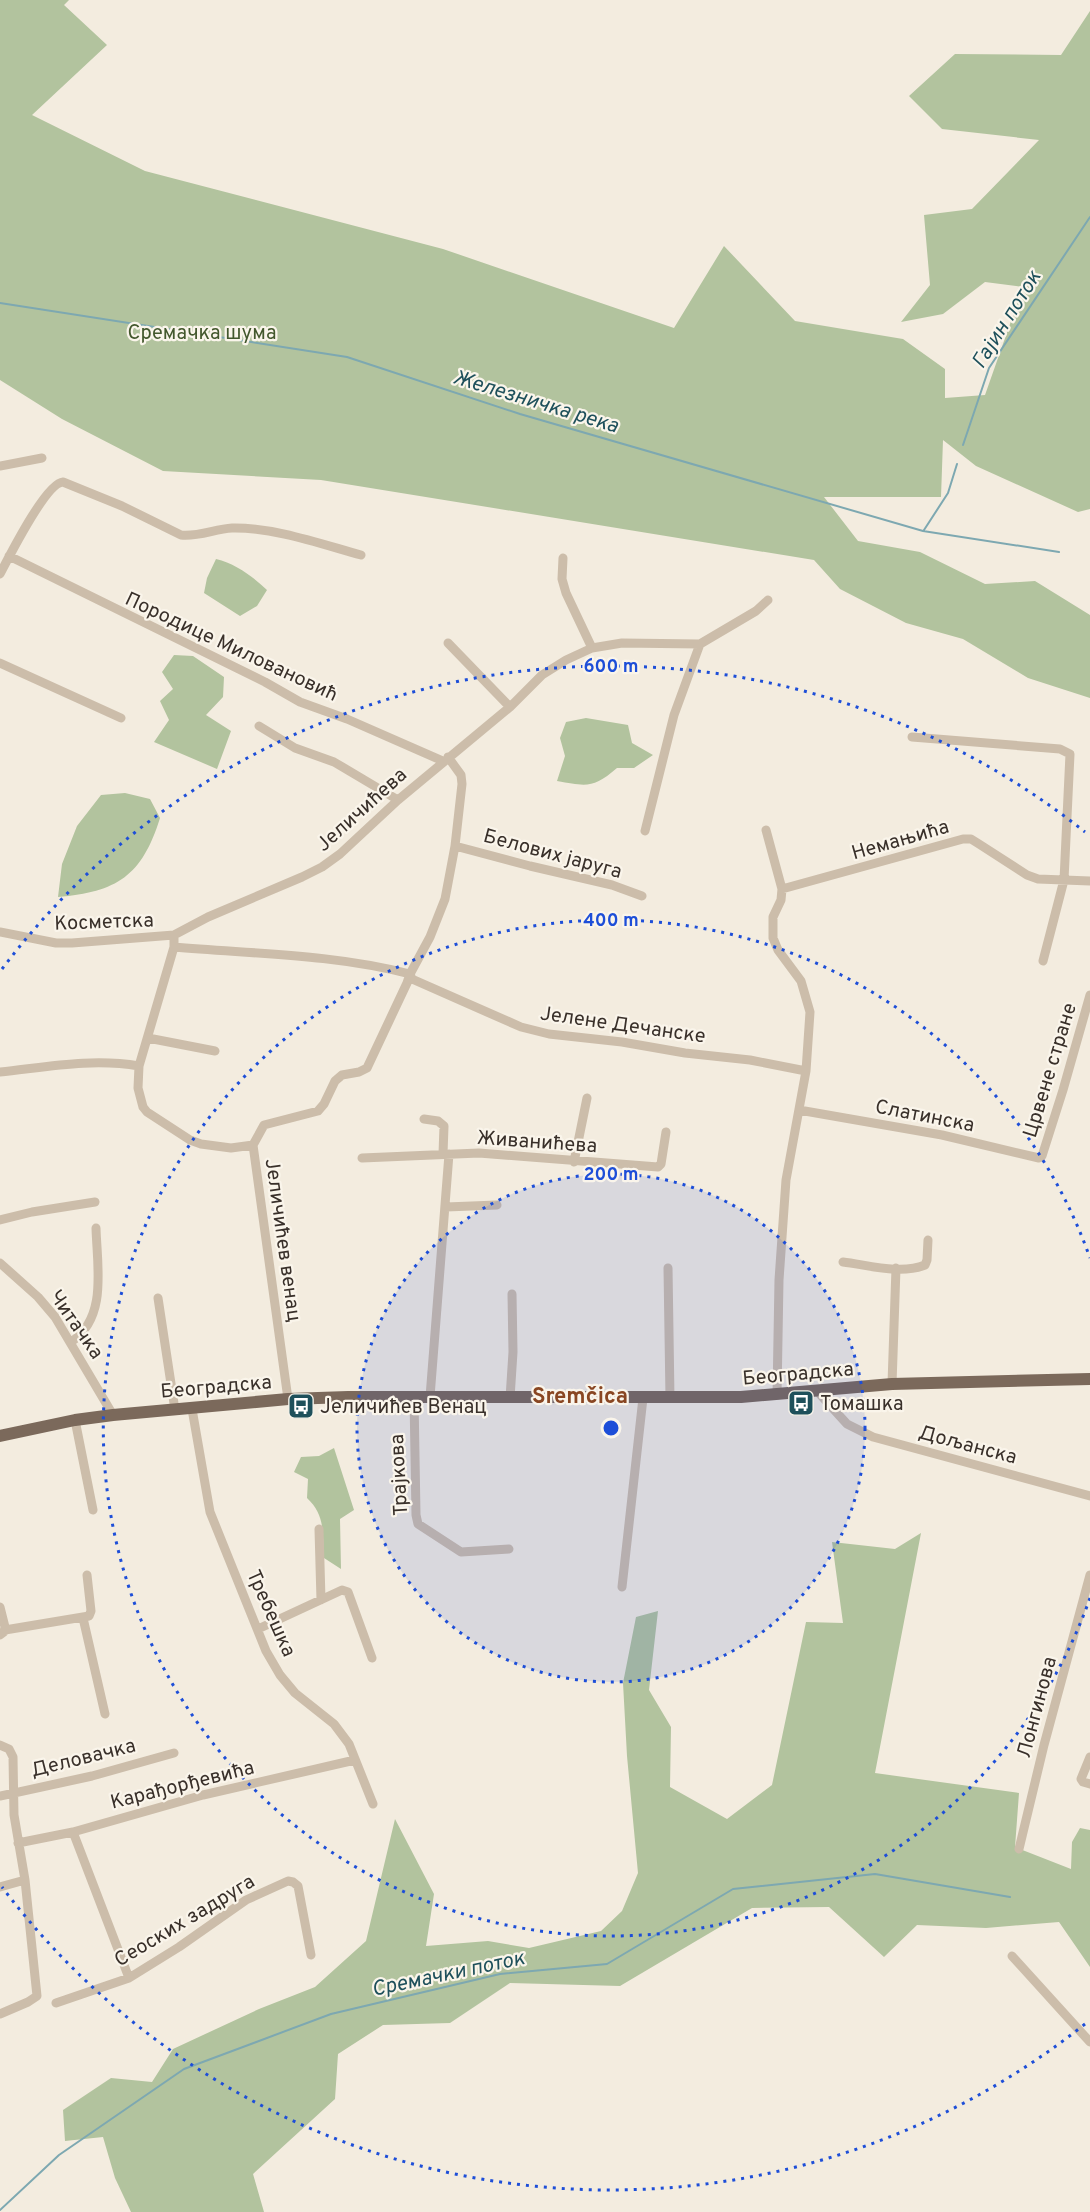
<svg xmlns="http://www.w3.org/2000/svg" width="1090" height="2212" viewBox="0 0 1090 2212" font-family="Overpass,sans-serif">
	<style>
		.green { fill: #b2c39e }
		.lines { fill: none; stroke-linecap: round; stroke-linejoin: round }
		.stream { stroke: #7da8b1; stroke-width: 2 }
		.minor { stroke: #ccbdaa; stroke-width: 9 }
		.major { stroke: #7b695b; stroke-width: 12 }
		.ring { fill: none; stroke: #1d4ed8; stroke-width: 3; stroke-dasharray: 3 6 }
		.labels { text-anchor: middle; stroke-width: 4.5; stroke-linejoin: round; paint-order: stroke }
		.park-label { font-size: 20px; fill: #43582d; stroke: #faf5eb }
		.street-label { font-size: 20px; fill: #39302a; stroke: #faf5eb }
		.poi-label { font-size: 20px; fill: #39302a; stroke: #faf5eb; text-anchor: start }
		.water-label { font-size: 21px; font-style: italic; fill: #1e505b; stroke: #faf5eb }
		.quarter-label { font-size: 22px; font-weight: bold; fill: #894622; stroke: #faf5eb }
		.centre { fill: #1d4ed8; stroke: #faf5eb; stroke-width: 3 }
		.ring-label { font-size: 18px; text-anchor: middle; font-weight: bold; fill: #1d4ed8; stroke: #faf5eb; stroke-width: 4.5; stroke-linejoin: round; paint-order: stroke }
	</style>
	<rect width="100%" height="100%" fill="#f3ecdf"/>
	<!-- green -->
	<path class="green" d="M0 0H69L64 5 107 45 32 115 145 171 443 249 674 328 724 246 795 321 903 339 945 369V398L985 395 1023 287 985 282 943 314 901 322 930 285 924 215 972 209 1039 140 942 129 909 96 955 54 1061 55 1090 11V509L1078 512 976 466 943 440 941 497H824L858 541 920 552 985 584 1035 581 1090 615V698L1028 678 963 639 906 623 840 589 814 560 321 480 163 471 62 419 0 380Z
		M216 559C236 564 252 576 267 590L257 606 240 616 204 593 207 578Z
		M174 655 193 656 224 677 223 697 206 715 231 731 217 769 154 742 169 720 160 701 173 689 162 672Z
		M586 718 628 725 632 743 653 755 634 768H617C593 789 586 786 557 781L565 756 560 738 566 722Z
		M125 793 150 799 160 818C142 876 117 892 58 897L62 864 77 826 101 795Z
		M334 1448 354 1510 340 1519 341 1569 324 1558C322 1533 326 1516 307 1498L308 1479 294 1472 301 1457 319 1456Z
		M921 1533 875 1773 1019 1793 1015 1847 1071 1869 1072 1842 1080 1828 1090 1830V1967L1059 1922 986 1928 917 1925 884 1957 829 1907 752 1908 620 1986 510 1983 450 2023 383 2025 338 2054 335 2099 253 2174 264 2212H131L115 2178 103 2137 65 2141 63 2110 111 2078 152 2082 173 2049 259 2009 315 1987 366 1941 395 1819 434 1894 426 1946 488 1941 529 1948 601 1931 622 1911 638 1873 627 1756 623 1683 636 1617 658 1611 649 1690 671 1727 670 1787 727 1819 772 1785 806 1622 843 1623 832 1542 895 1549Z"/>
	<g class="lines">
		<!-- stream -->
		<path class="stream" d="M0 303 347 357 520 414 923 531 1059 552
			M963 445 989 368 1090 217
			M924 530 948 493 957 464
			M0 2210 59 2155 184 2069 331 2014 500 1974 607 1964 733 1889 875 1874 1010 1897"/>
		<!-- minor -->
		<path class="minor" d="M0 466 42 458
			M9 556 265 682 300 702 347 719 443 761
			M563 558 562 579 566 593 592 648
			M0 574C9 557 46 483 63 482L122 506 181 535C198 537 215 529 232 528 273 527 321 544 361 555
			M448 643 510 707
			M0 663 121 718
			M259 726 295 748 334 762 398 800
			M912 737 1060 749 1070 754 1064 880 1043 961
			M766 830 782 889 781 900 773 917V938L778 950 801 981 810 1012 806 1071 786 1180 779 1280 777 1395
			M645 831 674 715 700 644
			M455 846 530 866 612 885 642 896
			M782 889 963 839H971L979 844 1027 875 1038 879 1090 881
			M0 932 56 943H72L174 935 208 917 302 877 322 867 340 854 398 800 510 707 542 675 566 660 592 648 622 643 700 644 756 611 768 600
			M174 935V947L139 1066 138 1088 143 1107 147 1112 190 1140 201 1144 231 1148 253 1145
			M174 947C253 954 333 954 410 974
			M410 974 412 979 521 1027 549 1034 622 1042 685 1053 750 1060 806 1071
			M148 1038 215 1051
			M0 1072C47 1067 92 1058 139 1066
			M799 1110 942 1135 1039 1158 1042 1156 1063 1090 1090 995
			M424 1119 438 1121 444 1126 443 1154
			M362 1158 479 1153 658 1167 661 1164 666 1132
			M574 1162 587 1098
			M446 1207 497 1205
			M0 1220 32 1212 95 1202
			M843 1262C868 1265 901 1275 925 1265L927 1260 928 1240
			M0 1263 38 1297 55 1317 113 1415
			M668 1268 670 1398
			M158 1298 175 1410
			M71 1342C108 1318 97 1266 96 1228
			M892 1384 896 1268
			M817 1391 847 1424 873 1437 1090 1496
			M414 1397 416 1515 418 1524 461 1552 509 1549
			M430 1397 449 1154
			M510 1398 513 1352 512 1294
			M288 1399 253 1145 264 1125 318 1111 324 1104 335 1081 342 1075 359 1072 367 1068 407 983 410 974 430 937 445 899 455 846 462 784 461 775 448 757
			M192 1409 210 1512 266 1651 280 1675 295 1693 334 1724 349 1744 373 1804
			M75 1420 93 1510
			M319 1529 321 1600
			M622 1587 643 1398
			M0 1607 5 1627 4 1632 0 1635
			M83 1618 105 1714
			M258 1629 342 1590 348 1592 372 1658
			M5 1630 89 1616 91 1611 87 1575
			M0 1745 9 1749 13 1757 14 1815 25 1880 37 1996 28 2002 0 2014
			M1090 1757 1081 1779 1083 1782 1090 1784
			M0 1796 92 1776 174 1753
			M73 1832 129 1978
			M18 1843 73 1832 203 1795 355 1760
			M1019 1849 1044 1745 1090 1575
			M0 1887 25 1880
			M1012 1956 1090 2042
			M56 2003 129 1978 179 1947 246 1900 288 1881 293 1882 298 1886 311 1955"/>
		<!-- major -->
		<path class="major" d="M0 1436 75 1420 113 1415 288 1399 348 1397H741L892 1384 1090 1379"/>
	</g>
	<!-- distance rings -->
	<circle cx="611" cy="1428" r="254" fill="#1d4ed8" fill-opacity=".12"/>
	<g class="ring">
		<circle cx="611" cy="1428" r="254"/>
		<path d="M1090 1598A508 508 0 1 1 1090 1258"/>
		<path d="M1085 2024A762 762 0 0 1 2 1887M2 969A762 762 0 0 1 1085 832"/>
	</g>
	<!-- icons -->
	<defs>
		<g id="bus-square" transform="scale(1.35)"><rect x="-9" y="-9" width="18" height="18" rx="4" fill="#1e505b" stroke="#faf5eb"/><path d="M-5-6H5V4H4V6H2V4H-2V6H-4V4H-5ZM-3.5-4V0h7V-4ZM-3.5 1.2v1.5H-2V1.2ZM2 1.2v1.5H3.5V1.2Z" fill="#fff"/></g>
	</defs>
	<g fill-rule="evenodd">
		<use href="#bus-square" x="801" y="1403"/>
		<use href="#bus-square" x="301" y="1406"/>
	</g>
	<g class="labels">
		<!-- park labels -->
		<g class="park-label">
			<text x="202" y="339">Сремачка шума</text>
		</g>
		<!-- street labels -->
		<g class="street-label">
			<text transform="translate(232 646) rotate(25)" y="7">Породице Миловановић</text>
			<text transform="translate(361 809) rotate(-42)" y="7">Јеличићева</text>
			<text transform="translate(900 839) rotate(-16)" y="7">Немањића</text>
			<text transform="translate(553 853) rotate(15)" y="7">Белових јаруга</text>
			<text transform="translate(104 921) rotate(-2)" y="7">Косметска</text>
			<text transform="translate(623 1024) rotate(8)" y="7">Јелене Дечанске</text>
			<text transform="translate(1049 1070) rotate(-73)" y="7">Црвене стране</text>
			<text transform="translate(925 1115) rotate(11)" y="7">Слатинска</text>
			<text transform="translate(537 1141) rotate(4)" y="7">Живанићева</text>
			<text transform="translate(284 1240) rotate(82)" y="7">Јеличићев венац</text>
			<text transform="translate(77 1324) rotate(55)" y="7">Читачка</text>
			<text transform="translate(798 1373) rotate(-5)" y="7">Београдска</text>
			<text transform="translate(216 1386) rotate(-5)" y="7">Београдска</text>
			<text transform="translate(968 1444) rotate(15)" y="7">Дољанска</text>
			<text transform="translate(398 1475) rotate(-93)" y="7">Трајкова</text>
			<text transform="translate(272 1613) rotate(66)" y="7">Требешка</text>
			<text transform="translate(1036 1707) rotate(-75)" y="7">Лонгинова</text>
			<text transform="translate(83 1757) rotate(-14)" y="7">Деловачка</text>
			<text transform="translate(182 1784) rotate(-14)" y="7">Карађорђевића</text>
			<text transform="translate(184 1920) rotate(-31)" y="7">Сеоских задруга</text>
		</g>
		<!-- poi labels -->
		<g class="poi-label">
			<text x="820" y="1410">Томашка</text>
			<text x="320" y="1413">Јеличићев Венац</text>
		</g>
		<!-- water labels -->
		<g class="water-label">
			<text transform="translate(1006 319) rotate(-58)" y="7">Гајин поток</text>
			<text transform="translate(536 401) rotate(17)" y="7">Железничка река</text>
			<text transform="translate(448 1973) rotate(-12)" y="7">Сремачки поток</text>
		</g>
		<!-- quarter labels -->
		<g class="quarter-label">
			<text x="580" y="1403">Sremčica</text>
		</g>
	</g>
	<circle cx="611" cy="1428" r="9" class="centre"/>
	<g class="ring-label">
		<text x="611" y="672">600 m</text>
		<text x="611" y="926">400 m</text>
		<text x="611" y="1180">200 m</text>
	</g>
</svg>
